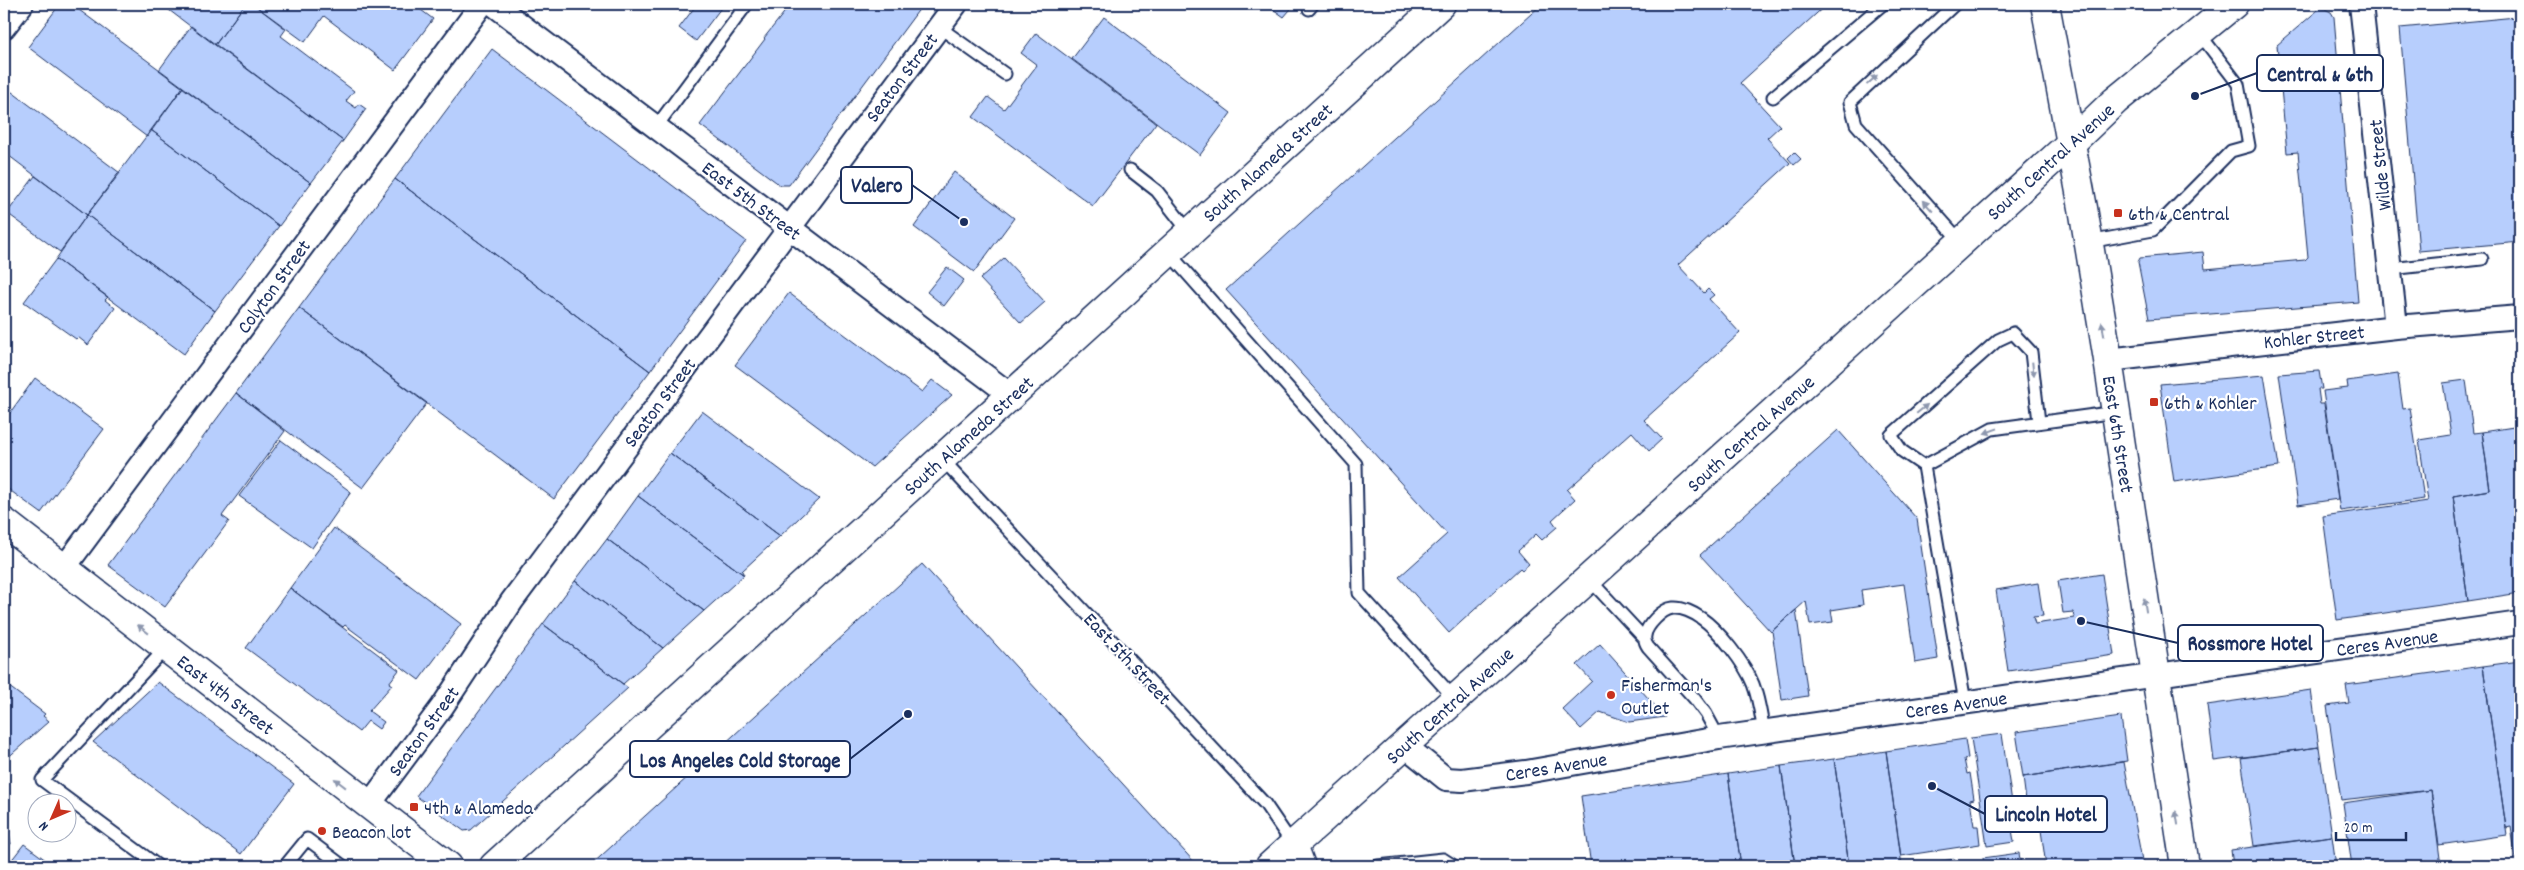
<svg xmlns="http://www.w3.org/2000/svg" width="2524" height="870" viewBox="0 0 2524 870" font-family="Dekko,sans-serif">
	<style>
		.building { fill: #b7cefd; stroke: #1b2f5e }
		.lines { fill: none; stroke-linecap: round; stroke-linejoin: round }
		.lane-casing { stroke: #1b2f5e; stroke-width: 15 }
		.street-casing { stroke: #1b2f5e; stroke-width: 26 }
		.secondary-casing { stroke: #1b2f5e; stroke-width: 31 }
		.primary-casing { stroke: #1b2f5e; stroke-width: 31 }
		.lane { stroke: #fff; stroke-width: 11 }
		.street { stroke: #fff; stroke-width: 22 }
		.secondary { stroke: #fff; stroke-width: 28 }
		.primary { stroke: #fff; stroke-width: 28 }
		.oneway { fill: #8d97ae }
		.poi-dot { fill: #c8321e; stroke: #fff; stroke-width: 2 }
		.labels { text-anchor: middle; stroke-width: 4.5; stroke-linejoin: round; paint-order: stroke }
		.street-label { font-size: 20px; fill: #1b2f5e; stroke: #fff }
		.poi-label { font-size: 20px; fill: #1b2f5e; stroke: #fff; text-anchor: start }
		.leader { fill: none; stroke: #1b2f5e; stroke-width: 2 }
		.callout-dot { fill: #1b2f5e; stroke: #fff; stroke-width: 2 }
		.callout { fill: #fff; stroke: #1b2f5e; stroke-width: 2 }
		.callout-label { font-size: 21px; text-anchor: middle; font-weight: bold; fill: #1b2f5e }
	</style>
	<rect width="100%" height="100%" fill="#fff"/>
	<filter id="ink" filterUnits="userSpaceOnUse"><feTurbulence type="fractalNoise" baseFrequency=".02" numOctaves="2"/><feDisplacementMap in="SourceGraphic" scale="10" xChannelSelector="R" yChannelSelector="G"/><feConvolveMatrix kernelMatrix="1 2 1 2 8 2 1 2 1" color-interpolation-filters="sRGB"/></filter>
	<g filter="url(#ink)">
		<!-- building -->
		<path class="building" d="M60 4H71L183 87 147 137 28 47Z
			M161 4H245L215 45Z
			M245 4H253L286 29 281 36 354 91 346 101 356 108 359 104 366 109 343 141 215 45Z
			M253 4H413L433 19 395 70 324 16 305 42Z
			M697 4H724L696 41 679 28Z
			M791 4H923L789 185H780L700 125 765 39 764 38Z
			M1266 4H1295L1284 17Z
			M1542 4H1827L1740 83 1780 126 1767 138 1790 163 1678 265 1704 293 1708 289 1714 295 1709 299 1740 333 1644 420 1662 439 1649 451 1632 432 1567 490 1575 499 1552 520 1557 527 1542 540 1536 534 1518 551 1529 564 1522 570 1520 568 1449 633 1399 577 1447 534 1226 290Z
			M2515 4H2520V67L2516 17Z
			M2323 8 2331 12 2334 17 2358 302 2149 319 2138 262 2140 258 2203 252 2205 269 2305 260 2308 257 2298 152 2287 153 2277 45 2318 10Z
			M1104 17 1231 113 1200 155 1072 59Z
			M2516 17 2520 67V242L2419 251 2400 28Z
			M191 26 343 141 311 183 159 70Z
			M1036 33 1156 123 1093 206 973 117 988 97 1004 109 1037 65 1021 53Z
			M492 49 746 241 650 371 395 179Z
			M4 86 120 173 87 215 4 152Z
			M183 87 311 183 279 226 151 130Z
			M151 130 279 226 215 311 87 215Z
			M1794 152 1801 159 1794 165 1788 158Z
			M954 172 1014 218 974 272 914 227Z
			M35 176 87 215 60 252 7 213Z
			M395 179 650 371 554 499 299 308Z
			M87 215 215 311 184 354 56 259Z
			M1004 258 1045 302 1021 323 980 279Z
			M56 259 108 297 105 300 115 308 88 345 78 337 76 339 24 302Z
			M947 267 964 280 944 306 927 292Z
			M789 293 922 392 932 380 952 395 872 467 735 365Z
			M299 308 427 403 363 488 236 393Z
			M2319 371 2322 389H2318L2320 404H2324L2338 499 2298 505 2279 374Z
			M2398 374 2403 409 2410 408 2424 499 2340 511 2323 391 2348 388 2347 381Z
			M2264 375 2279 467 2174 482 2160 384Z
			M35 378 104 429 41 513 4 486V421Z
			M2466 380 2473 433 2482 432 2490 490 2453 496 2468 601 2337 620 2323 516 2428 501 2419 440 2451 435 2443 383Z
			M236 393 285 431 222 516 229 521 165 607 108 565Z
			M702 411 819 499 780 536 670 453Z
			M2520 426V593L2468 601 2453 496 2490 490 2482 432Z
			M1838 430 1917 519 1938 659 1915 663 1904 584 1861 590 1863 605 1831 610 1833 622 1810 625 1806 601 1771 632 1700 555Z
			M281 440 351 492 312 548 239 496Z
			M670 453 780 536 742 571 744 575 638 496Z
			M638 496 744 575 704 611 607 539Z
			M334 528 461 624 419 680 345 625 343 627 290 588Z
			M607 539 704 611 663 648 575 581Z
			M922 564 1196 864 1194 866H590Z
			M2102 574 2114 655 2008 671 1996 590 2038 583 2043 616 2033 617 2035 624 2074 618 2073 612 2063 613 2058 581Z
			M575 581 663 648 623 684 543 624Z
			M290 588 399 670 389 683 392 685 369 711 384 722 379 729 368 721 359 732 246 648Z
			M1796 610 1808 696 1782 700 1772 631Z
			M543 624 628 688 471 830 464 831 416 796Z
			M1600 644 1665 717 1629 722 1600 712 1581 729 1562 709 1592 681 1577 665Z
			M2520 661V866H2517L2511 827 2506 828 2483 666Z
			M2483 666 2507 835 2439 845 2431 790 2341 800 2327 706 2349 703 2346 685Z
			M158 682 294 784 241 854 93 742Z
			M4 683 45 714 43 716 49 721 4 761Z
			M2311 690 2319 747 2214 761 2207 705Z
			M2121 717 2127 761 2023 777 2016 732Z
			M2002 734 2015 823H2011L2014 842 1987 846 1971 738Z
			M1965 739 1968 758 1964 759 1967 774 1970 773 1974 799 1970 800 1974 826H1978L1980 844 1901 856 1886 751Z
			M2319 747 2332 836 2254 846 2241 758Z
			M1886 751 1902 866H1849L1834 759Z
			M1834 759 1849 866H1795L1781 766Z
			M2124 762 2143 866H2046L2041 830 2030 832 2023 777Z
			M1781 766 1795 866H1741L1728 774Z
			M1728 774 1741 866H1591L1581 796Z
			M2431 790 2441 866H2352L2343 803Z
			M4 804 11 844 4 845Z
			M2332 836 2336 866H2233L2231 850Z
			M24 844 54 866H7Z
			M2019 853 2021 866H1984L1983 858Z
			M1955 859 1957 866H1907L1929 863Z"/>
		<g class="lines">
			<!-- lane casing -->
			<g class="lane-casing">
				<path id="lane" d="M1955 4 1850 102 1856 124 1961 242
					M1309 9 1313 4
					M939 27 1005 74
					M1773 97 1883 4
					M656 127 747 4
					M1130 170 1157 191 1190 233
					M2089 242 2153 230 2231 151 2249 146 2238 84 2199 33
					M1169 253 1356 464 1359 593 1455 699
					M2390 269 2482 259
					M2039 422 2031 352 2013 333 1998 340 1891 435 1902 451 1924 466 1992 429 2116 412
					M942 459 1265 804 1293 845
					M1924 466 1965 702
					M1589 579 1644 638
					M1719 738 1706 714 1694 698 1648 647C1646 644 1644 640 1645 636 1646 626 1662 609 1673 608 1682 607 1694 613 1701 618 1719 630 1745 664 1753 684 1759 699 1761 716 1764 732
					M158 866 42 780 166 648
					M285 866 307 839 343 866
					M1378 866 1443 859 1454 866"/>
			</g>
			<!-- street casing -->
			<g class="street-casing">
				<path id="street" d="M493 4 1012 396
					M2361 4 2396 327
					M4 27 22 4
					M2108 360 2396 327 2520 317
					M64 568 482 4
					M1404 745 1446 779 1462 780 1526 772 1719 738 2520 623
					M369 805 442 707 512 601 956 4"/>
			</g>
			<!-- secondary casing -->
			<g class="secondary-casing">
				<path id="secondary" d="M2071 143 2115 101 2234 4
					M1270 866 1293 845"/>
			</g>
			<!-- primary casing -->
			<g class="primary-casing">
				<path id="primary" d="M2045 4 2083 208 2108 360 2185 866
					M4 522 448 866
					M494 866 1441 4
					M1301 866 1293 845 1319 822 2071 143"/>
			</g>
			<!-- lane -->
			<use href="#lane" class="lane"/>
			<!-- street -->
			<use href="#street" class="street"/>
			<!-- secondary -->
			<use href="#secondary" class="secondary"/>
			<!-- primary -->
			<use href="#primary" class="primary"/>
		</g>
		<!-- one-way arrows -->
		<defs><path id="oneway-solid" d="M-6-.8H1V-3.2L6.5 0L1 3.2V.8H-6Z" transform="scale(1.25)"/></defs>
		<g class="oneway">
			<use href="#oneway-solid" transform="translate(1872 80) rotate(-43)"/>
			<use href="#oneway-solid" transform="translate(1928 206) rotate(-131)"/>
			<use href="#oneway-solid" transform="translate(2103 329) rotate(-99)"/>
			<use href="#oneway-solid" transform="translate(2033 369) rotate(84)"/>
			<use href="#oneway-solid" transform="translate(1922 409) rotate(-40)"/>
			<use href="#oneway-solid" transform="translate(1991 431) rotate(160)"/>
			<use href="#oneway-solid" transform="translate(2145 605) rotate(-99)"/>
			<use href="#oneway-solid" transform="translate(143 629) rotate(-142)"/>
			<use href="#oneway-solid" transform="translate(340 783) rotate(-142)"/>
			<use href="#oneway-solid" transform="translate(2177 818) rotate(-99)"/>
		</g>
	</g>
	<!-- markers -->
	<g class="poi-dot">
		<rect x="2113" y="208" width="10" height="10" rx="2.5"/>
		<rect x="2149" y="397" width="10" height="10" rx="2.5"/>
		<circle cx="1611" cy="695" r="5"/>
		<rect x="409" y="802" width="10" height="10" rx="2.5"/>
		<circle cx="322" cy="831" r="5"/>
	</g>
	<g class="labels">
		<!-- street labels -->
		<g class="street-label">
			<text transform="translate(901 77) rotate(-53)" y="7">Seaton Street</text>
			<text transform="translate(2050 161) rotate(-42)" y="7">South Central Avenue</text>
			<text transform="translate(1267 162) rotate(-42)" y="7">South Alameda Street</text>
			<text transform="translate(2379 165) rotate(-96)" y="7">Wilde Street</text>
			<text transform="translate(752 200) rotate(37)" y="7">East 5th Street</text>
			<text transform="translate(273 286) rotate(-54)" y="7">Colyton Street</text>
			<text transform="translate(2314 336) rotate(-6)" y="7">Kohler Street</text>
			<text transform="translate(659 402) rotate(-53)" y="7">Seaton Street</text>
			<text transform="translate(1750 433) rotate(-42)" y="7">South Central Avenue</text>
			<text transform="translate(2119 434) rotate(81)" y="7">East 6th Street</text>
			<text transform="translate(968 435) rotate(-42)" y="7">South Alameda Street</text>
			<text transform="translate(2387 642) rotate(-8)" y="7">Ceres Avenue</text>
			<text transform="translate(1128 658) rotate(47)" y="7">East 5th Street</text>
			<text transform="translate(226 694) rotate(38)" y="7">East 4th Street</text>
			<text transform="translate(1956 704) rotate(-8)" y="7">Ceres Avenue</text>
			<text transform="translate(1449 705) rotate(-42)" y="7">South Central Avenue</text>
			<text transform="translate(423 731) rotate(-54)" y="7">Seaton Street</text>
			<text transform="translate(1556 766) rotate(-9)" y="7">Ceres Avenue</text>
		</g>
		<!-- poi labels -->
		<g class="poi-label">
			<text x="2128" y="220">6th &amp; Central</text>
			<text x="2164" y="409">6th &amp; Kohler</text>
			<text x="1621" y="691">Fisherman's<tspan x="1621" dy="23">Outlet</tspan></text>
			<text x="424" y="814">4th &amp; Alameda</text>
			<text x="332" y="838">Beacon lot</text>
		</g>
	</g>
	<!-- callouts -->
	<path class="leader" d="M2195 96L2257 73M964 222L912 185M2081 621L2178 643M908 714L850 759M1932 786L1985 814"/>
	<g class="callout-dot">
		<circle cx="2195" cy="96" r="5"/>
		<circle cx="964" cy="222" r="5"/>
		<circle cx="2081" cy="621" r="5"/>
		<circle cx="908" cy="714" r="5"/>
		<circle cx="1932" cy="786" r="5"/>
	</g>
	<g class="callout">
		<rect x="2257" y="55" width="126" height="36" rx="5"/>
		<rect x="841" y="167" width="71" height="36" rx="5"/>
		<rect x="2178" y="625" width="145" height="36" rx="5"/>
		<rect x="630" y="741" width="220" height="36" rx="5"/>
		<rect x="1985" y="796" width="122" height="36" rx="5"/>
	</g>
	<g class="callout-label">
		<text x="2320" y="81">Central &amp; 6th</text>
		<text x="877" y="192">Valero</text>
		<text x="2250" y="650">Rossmore Hotel</text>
		<text x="740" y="767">Los Angeles Cold Storage</text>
		<text x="2046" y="821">Lincoln Hotel</text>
	</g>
	<!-- margin -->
	<rect width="2524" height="870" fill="none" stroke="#fff" stroke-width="20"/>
	<rect x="10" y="10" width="2504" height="850" fill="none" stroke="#1b2f5e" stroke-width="2" filter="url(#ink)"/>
	<!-- north arrow -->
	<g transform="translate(52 818) rotate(225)"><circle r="24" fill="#ffffff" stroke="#a4acbf"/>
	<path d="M0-4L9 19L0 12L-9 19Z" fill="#c8321e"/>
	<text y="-8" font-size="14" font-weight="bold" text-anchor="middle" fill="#1b2f5e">N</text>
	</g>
	<!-- scale -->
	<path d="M2336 832v8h70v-8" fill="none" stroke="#1b2f5e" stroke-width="2.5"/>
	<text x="2344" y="832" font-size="15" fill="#1b2f5e" stroke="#ffffff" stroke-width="4" paint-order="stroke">20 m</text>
</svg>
